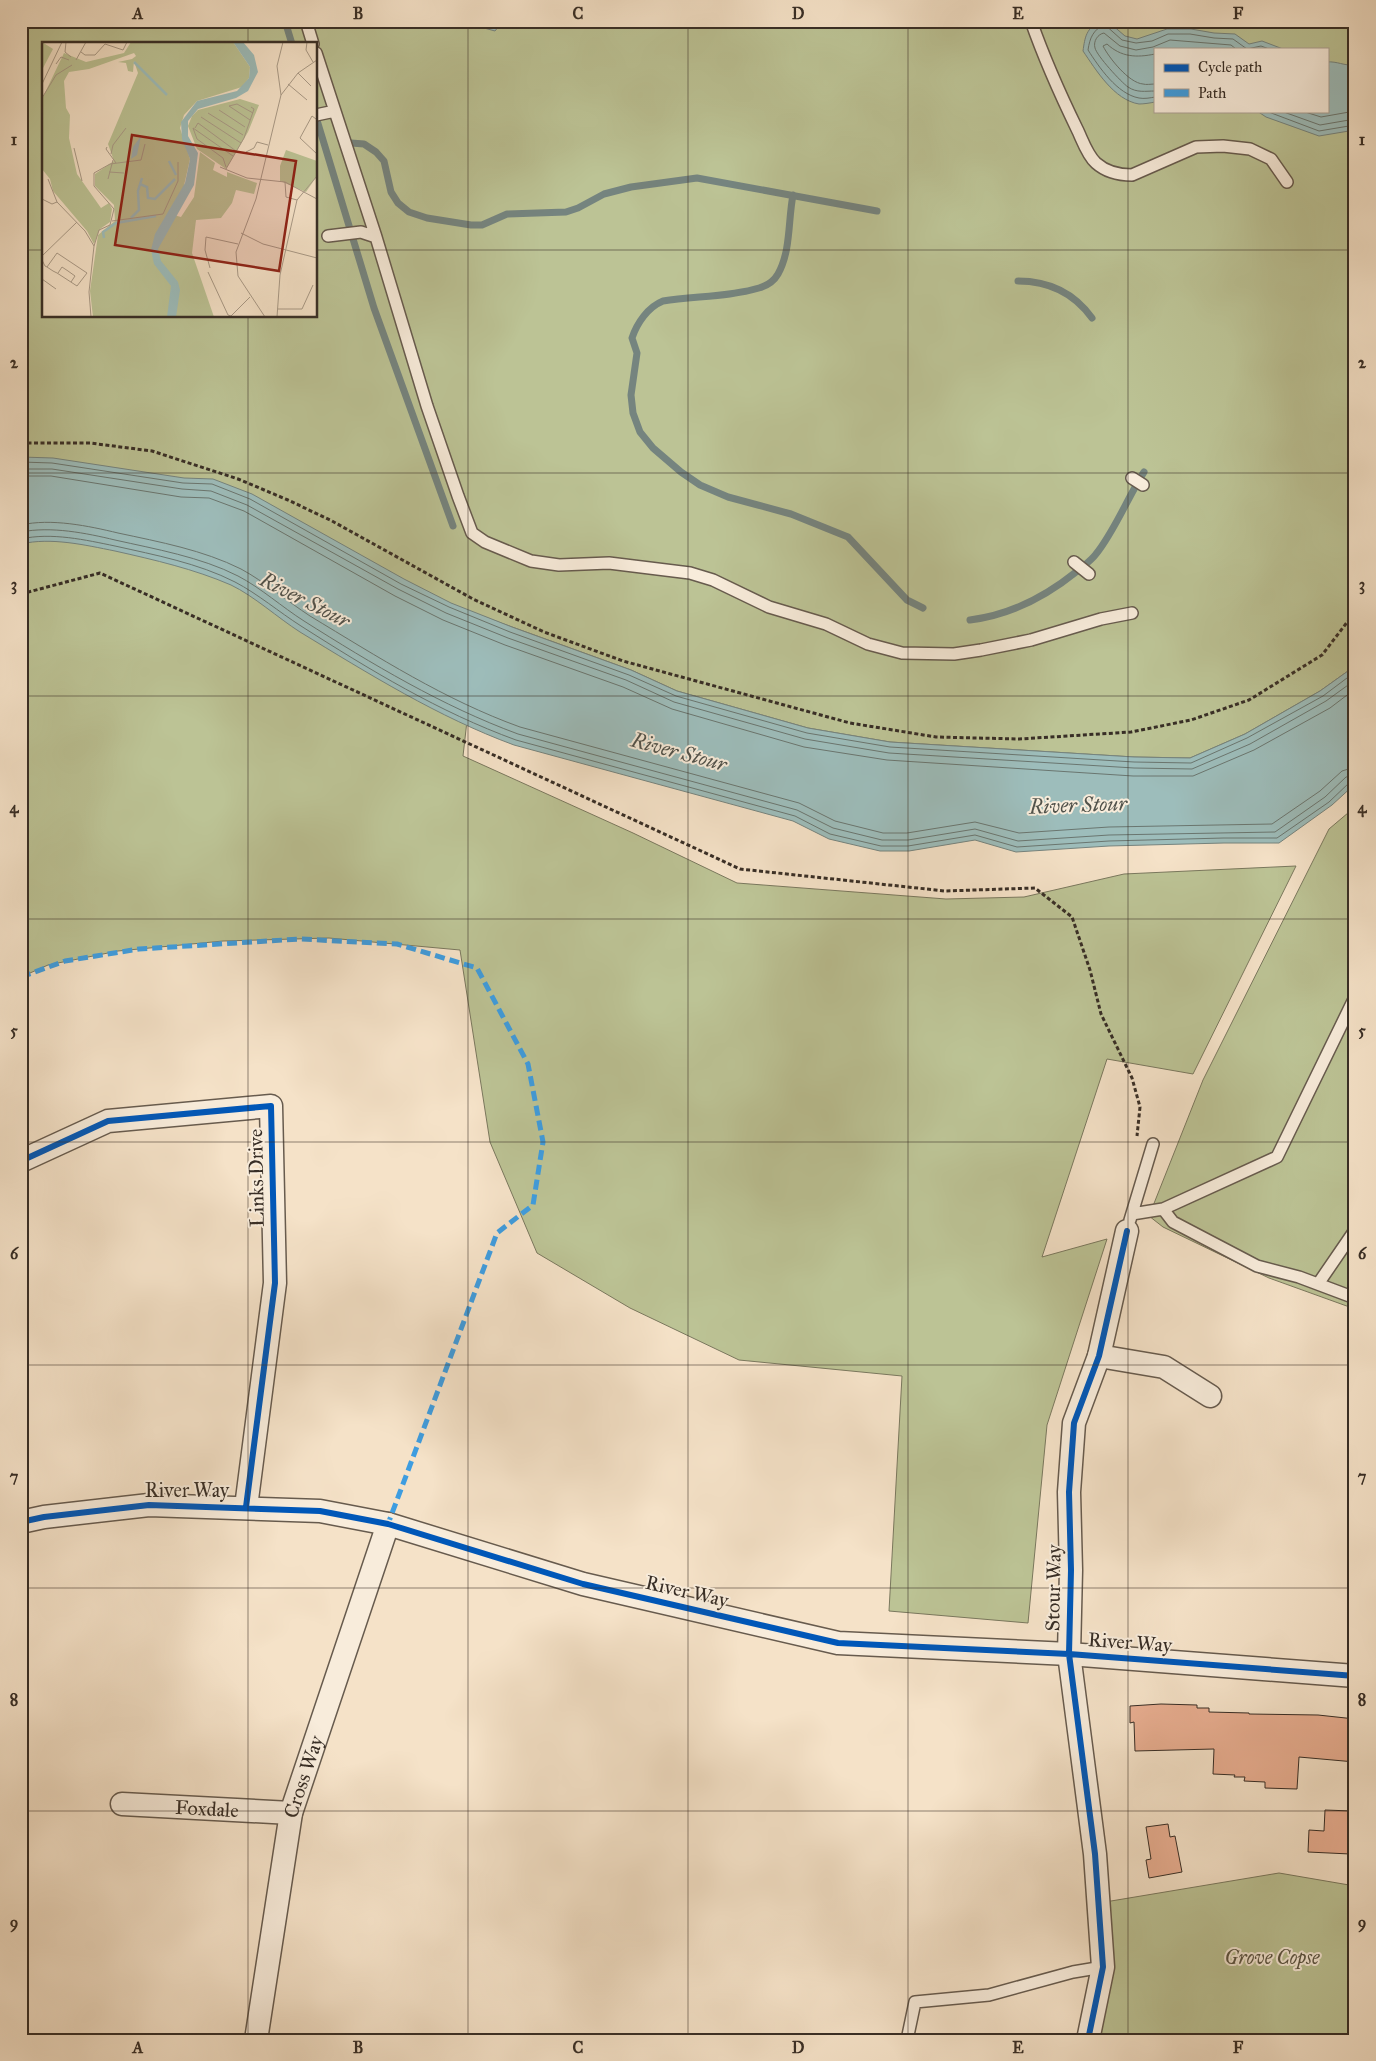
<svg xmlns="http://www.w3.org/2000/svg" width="1376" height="2061" viewBox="0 0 1376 2061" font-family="'IM FELL Great Primer',serif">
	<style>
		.green { fill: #bcc395; stroke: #7a785e; fill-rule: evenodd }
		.water { fill: #9dbdbb; stroke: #75847f }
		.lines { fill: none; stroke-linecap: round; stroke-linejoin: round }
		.shore { stroke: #6a7670; stroke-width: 1 }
		.stream { stroke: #75847f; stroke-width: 7 }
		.building { fill: #e8ae91; stroke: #382e26 }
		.lane-casing { stroke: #675b4e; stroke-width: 14 }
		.street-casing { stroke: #675b4e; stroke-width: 25 }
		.path { stroke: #382e26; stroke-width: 3; stroke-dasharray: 4 2.5; stroke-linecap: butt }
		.lane { stroke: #f8ecdb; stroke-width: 11 }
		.street { stroke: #f8ecdb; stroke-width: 22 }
		.quiet { stroke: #3e9de0; stroke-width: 5; stroke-dasharray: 10 5; stroke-linecap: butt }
		.cycleway-casing { stroke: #f8ecdb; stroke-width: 9 }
		.cycleway { stroke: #0057b8; stroke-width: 6 }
		.grid { fill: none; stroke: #382e26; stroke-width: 1; stroke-opacity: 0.55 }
		.labels { text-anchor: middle; stroke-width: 4; stroke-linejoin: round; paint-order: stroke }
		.street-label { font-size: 20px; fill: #382e26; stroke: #f8ecdb }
		.park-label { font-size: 20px; font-style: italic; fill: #595342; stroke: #f8ecdb }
		.water-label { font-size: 21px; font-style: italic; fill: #51524b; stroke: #f8ecdb }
		.inset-river { fill: none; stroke: #9dbdbb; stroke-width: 2.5 }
		.inset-road { fill: none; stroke: #a99a87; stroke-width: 1 }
		.view { fill: #8f2418; fill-opacity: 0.15; stroke: #8f2418; stroke-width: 2.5 }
		.inset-edge { fill: none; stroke: #382e26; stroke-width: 2.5 }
		.neatline { fill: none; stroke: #382e26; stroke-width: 2 }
		.grid-label { font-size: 16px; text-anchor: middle; font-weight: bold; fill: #382e26 }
	</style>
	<rect width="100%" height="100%" fill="#f5e2c8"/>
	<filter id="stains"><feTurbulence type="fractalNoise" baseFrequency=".004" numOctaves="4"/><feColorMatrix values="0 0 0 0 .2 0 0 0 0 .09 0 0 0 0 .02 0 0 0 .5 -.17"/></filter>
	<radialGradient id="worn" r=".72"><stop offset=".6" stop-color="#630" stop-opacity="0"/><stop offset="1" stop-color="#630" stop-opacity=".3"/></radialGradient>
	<!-- green -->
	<path class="green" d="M21 21H1355V666L1320 691 1245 734 1190 758 1134 757 890 742 808 728 677 691 631 670 479 615 463 756 633 833 737 883 946 899 1024 897 1124 874 1296 866 1193 1074 1107 1059 1042 1257 1107 1239 1047 1425 1028 1623 889 1611 902 1376 739 1360 630 1308 537 1253 490 1142 460 950 329 938 223 941 118 951 48 965 21 977ZM44 44H316V316H44ZM1155 49H1327V111H1155Z
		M1355 807V1309L1269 1278 1163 1227 1149 1216 1203 1080 1329 829Z
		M1279 1873 1355 1886V2040H1088L1099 1903Z"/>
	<!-- water -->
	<path class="water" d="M478 21H503L495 31 484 28Z
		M1101 21 1111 24 1125 36 1137 39 1167 29H1191L1214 33 1235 34 1249 44 1262 41 1283 49H1155V102C1150 103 1144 104 1139 104 1114 100 1096 70 1083 51 1085 37 1086 28 1101 21Z
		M1327 62C1337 61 1344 66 1355 65V130L1319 136 1266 117 1257 111H1327Z
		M21 457 53 458 184 478 213 479 252 494 404 579 451 603 512 627 631 670 677 691 808 728 890 742 1134 757 1190 758 1245 734 1320 691 1355 666V784L1332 805 1279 843H1224L1109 846 1016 852 975 840 909 851H880L829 839 793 821 514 745C438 717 369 674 300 632 278 618 254 596 231 585 194 569 155 560 115 551 85 545 51 537 21 544Z"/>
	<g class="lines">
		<!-- shore -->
		<path class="shore" d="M1155 54C1136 58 1121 57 1107 44L1103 46C1109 58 1129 83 1143 84 1146 85 1151 84 1155 84
			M1155 91C1145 91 1137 93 1128 87 1121 82 1097 56 1095 48 1093 41 1098 34 1104 33L1120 46 1136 50 1153 47 1170 40 1231 45 1236 49
			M1155 97C1150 98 1144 99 1139 98 1117 94 1099 67 1088 50 1090 37 1093 31 1104 24L1122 40 1136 43 1152 41 1168 34H1190L1214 38 1233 39 1247 49 1261 46 1269 49
			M1266 111 1319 131 1355 125
			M1281 111 1320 125 1355 119
			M1302 111 1321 117 1355 111
			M21 462 52 463 183 483 212 484 250 499 401 584 449 607 510 632 629 675 676 696 807 733 890 747 1134 762 1191 763 1247 738 1323 696 1355 672
			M21 469H52L182 489 211 491 247 505 398 589 446 613 508 638 626 680 674 702 805 739 889 753 1134 768 1192 769 1250 744 1326 701 1355 680
			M21 476H51L181 497 209 498 244 511 395 596 443 620 505 645 623 687 672 709 804 747 887 760 1133 776H1193L1254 750 1330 708 1355 689
			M21 525C51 518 89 526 118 533 160 542 203 550 241 569 265 582 287 601 310 616 378 657 445 700 520 727L799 803 835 821 883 833H907L975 822 1019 833 1109 827 1272 824 1320 791 1342 771 1355 767
			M21 532C51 526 86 533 115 540 155 549 201 557 238 576 261 588 282 607 304 621 372 664 442 706 518 734L797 810 833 828 882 840H908L975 829 1018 841 1109 835 1275 832 1325 797 1346 777 1355 775
			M21 539C51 532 86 540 115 546 155 555 198 563 235 582 258 594 279 612 301 626 370 670 439 712 516 740L795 816 830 834 881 846H908L975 835 1017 847 1109 841 1224 838H1277L1329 802 1350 782 1355 781"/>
		<!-- stream -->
		<path class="stream" d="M285 21 292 44
			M316 117 374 308 453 526
			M351 143 364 144 376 152 384 161 391 192 398 203 409 212 427 218 471 225H482L507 214 566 212 578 208 604 194 631 187 697 178 877 211
			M793 195C788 220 791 251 778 274 774 281 766 286 759 288 729 297 695 296 663 301 648 307 637 323 632 338L637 353 631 395 633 413 640 432 653 448 681 472 700 485 728 497 791 514 848 537 907 600 923 608
			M1018 281C1049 281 1074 293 1092 318
			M970 620C1010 615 1045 597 1076 572 1083 566 1091 561 1096 554 1114 532 1128 497 1144 472"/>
	</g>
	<!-- building -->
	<path class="building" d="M1161 1704 1197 1705V1708H1209V1712L1249 1713V1714L1318 1715 1355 1719V1762L1299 1757 1297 1789 1265 1788V1782L1244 1781 1245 1777H1234L1235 1775 1213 1774 1214 1749 1135 1751 1134 1722 1130 1723V1706Z
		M1325 1810 1352 1811 1350 1854 1308 1852 1309 1830 1324 1831Z
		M1168 1824 1170 1837 1175 1836 1182 1872 1149 1878 1146 1860 1151 1859 1146 1827Z"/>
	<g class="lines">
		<!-- lane casing -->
		<g class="lane-casing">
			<path id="lane" d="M306 21 313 44
				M1031 21C1044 58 1060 94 1077 129 1082 139 1087 155 1096 163 1106 172 1119 175 1132 175L1196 147 1223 146 1250 149 1271 159 1287 182
				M316 53 376 237 427 406 458 496 472 533 485 542 531 561 559 565 609 563 690 573 713 580 769 607 826 624 868 644 902 653 954 654 981 650 1031 640 1101 619 1132 613
				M316 115 335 111
				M328 236 361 232 376 237
				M1132 478 1143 485
				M1074 562 1089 574
				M1163 1209 1277 1157 1355 997
				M1132 1214 1163 1209 1173 1222 1257 1266 1299 1277 1355 1298
				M1130 1220 1153 1144
				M1318 1284 1355 1230
				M907 2040 915 2002 989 1995 1073 1972 1103 1967"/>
		</g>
		<!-- street casing -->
		<g class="street-casing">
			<g id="street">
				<path d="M21 1161 108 1121 271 1106 275 1283 246 1507"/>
				<path d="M1099 1356 1164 1367 1210 1396"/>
				<path d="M21 1522 44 1517 149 1505 320 1511 388 1524 583 1584 838 1643 1069 1654 1355 1676"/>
				<path id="s1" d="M122 1804 291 1813"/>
				<path id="s2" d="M256 2040 291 1813 388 1524"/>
				<path d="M1088 2040 1103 1967 1095 1854 1069 1654 1071 1570 1069 1492 1074 1423 1099 1356 1127 1231"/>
			</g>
		</g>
		<!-- path -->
		<path class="path" d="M21 443H90L152 451 238 479 288 500 332 521 473 599 544 632 623 661 850 723 936 737 1019 739 1131 732 1191 720 1249 700 1322 655 1355 612
			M21 594 100 573 740 869 945 891 1035 888 1072 917 1090 970 1101 1014 1132 1078 1140 1107 1137 1136"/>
		<!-- lane -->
		<use href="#lane" class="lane"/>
		<!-- street -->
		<use href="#street" class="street"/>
		<!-- quiet -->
		<path class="quiet" d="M21 977 65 961 139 949 300 939 397 944 477 968 528 1064 543 1142 533 1205 497 1233 388 1524"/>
		<!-- cycleway casing -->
		<g class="cycleway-casing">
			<path id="cycleway" d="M21 1161 108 1121 271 1106 275 1283 246 1507
				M21 1522 44 1517 149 1505 320 1511 388 1524 583 1584 838 1643 1069 1654 1355 1676
				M1088 2040 1103 1967 1095 1854 1069 1654 1071 1570 1069 1492 1074 1423 1099 1356 1127 1231"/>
		</g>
		<!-- cycleway -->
		<use href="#cycleway" class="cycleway"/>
	</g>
	<!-- grid -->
	<path class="grid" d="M248 21V44M468 21V2040M688 21V2040M908 21V2040M1128 21V2040M21 250H44M316 250H1355M248 316V2040M21 473H1355M21 696H1355M21 919H1355M21 1142H1355M21 1365H1355M21 1588H1355M21 1811H1355"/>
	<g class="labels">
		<!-- street labels -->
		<g class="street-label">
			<text transform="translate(256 1178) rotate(-91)" y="7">Links Drive</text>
			<text x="187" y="1497">River Way</text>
			<text transform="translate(1053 1588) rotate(-89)" y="7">Stour Way</text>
			<text transform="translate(687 1591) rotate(13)" y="7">River Way</text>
			<text transform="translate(1130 1642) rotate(4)" y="7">River Way</text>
			<text dy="7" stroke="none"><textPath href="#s2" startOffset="268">Cross Way</textPath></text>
			<text dy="7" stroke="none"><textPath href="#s1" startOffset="85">Foxdale</textPath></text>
		</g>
		<!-- park labels -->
		<g class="park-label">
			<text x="1272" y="1964">Grove Copse</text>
		</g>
		<!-- water labels -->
		<g class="water-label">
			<text transform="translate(305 600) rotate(27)" y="7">River Stour</text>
			<text transform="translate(679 752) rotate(15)" y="7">River Stour</text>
			<text transform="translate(1078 805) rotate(-2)" y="7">River Stour</text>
		</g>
	</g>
	<!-- overview -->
	<g transform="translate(42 42)">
		<rect width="275" height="275" fill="#f5e2c8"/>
		<path d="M0 0 11 7 0 28ZM89 0H191L208 25 207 36 200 45 155 59 142 73 138 86 148 117 141 148 128 172 139 175 152 155 158 110 173 121 171 128 185 135V130L215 141 212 152 194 148 190 161 179 176 154 178 150 211 172 275H51L48 249 56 193 73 179 72 163 53 144V132L72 119 66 102 96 31 92 19 91 30 86 29 84 21 76 20 90 17 94 14 92 11 47 27 27 30 22 39 24 66 28 73 27 96 35 132 59 166 67 161 70 167 68 180 58 187 52 202 45 189 11 149 8 137 0 127V57L22 11 44 20 82 11ZM198 57 217 63 206 90 184 127 155 107 146 84 150 74 156 68ZM244 108 275 119V134L264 150 238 139V124Z" fill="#bcc395"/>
		<path d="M191 0H201L212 13 216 30 206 49 194 56 156 67 146 79V94L156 111 152 143 116 207 119 219 136 240 138 248 134 275H125L129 244 112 222 109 208 113 192 143 141 148 117 140 97 139 80 155 59 195 49 207 36 208 25ZM99 94 95 113 89 117 91 105Z" fill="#9dbdbb"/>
		<path class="inset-river" d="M92 20 125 53M127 119 134 133M98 142 105 145 106 156 113 157 133 137M89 176 97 168 96 149 100 136M62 196 61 190 74 181 114 174"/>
		<path class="inset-road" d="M24 0 23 10 29 15M265 0 264 8 271 20M39 10 43 13H53L63 2 81 8 85 0M34 18 44 0M14 22 19 15 27 18M256 31 269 44M0 42 20 0M246 42 265 58M239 53 256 31 275 18M0 56 14 33 30 23M177 68 203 85M166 71 201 93M159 75 199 101M274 77 270 74 258 96 275 112M208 78 187 64 195 62 211 71M153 86 156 81 194 109M65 105 64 107 74 121M32 106 40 139M204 110 212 106 215 100 226 103M69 112 71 103 84 86M178 125 205 136 243 140 275 157M184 125 181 116 155 97 151 86 191 114M184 127 202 96 212 67 209 65M67 130 82 131M6 137 15 160 43 189 52 204 47 250 49 275M66 137 71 118M243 140 244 155 255 158M0 157 10 162 15 160M70 179 121 172 136 139V120M199 191 221 202 275 216M52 204 57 188 68 183 72 167 52 144V131L68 122 99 118 103 102M0 214 35 180M0 218 3 224 5 225 11 229 15 231 35 244 45 231 15 211 5 225M168 226 163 208 164 195 196 202M166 230 186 273 189 274 208 255M16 231 20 225 26 229 33 234 29 240M0 237 14 247M235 267H260L271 243M223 275 196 234 194 210 214 157 239 53 235 24 241 0M235 275 238 233 255 158 275 134"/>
		<path class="view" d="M90 93 254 119 237 229 73 203Z"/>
		<rect width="275" height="275" class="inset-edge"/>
	</g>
	<!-- margin -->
	<rect width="1376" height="2061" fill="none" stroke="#f5e2c8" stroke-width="55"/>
	<!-- legend -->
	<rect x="1154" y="48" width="175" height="65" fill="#f8ecdb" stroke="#aba093"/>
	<rect x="1164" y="64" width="25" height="8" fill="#0057b8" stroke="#aba093"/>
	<text x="1198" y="72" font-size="15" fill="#382e26">Cycle path</text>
	<rect x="1164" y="89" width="25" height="8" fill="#3e9de0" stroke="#aba093"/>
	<text x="1198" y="98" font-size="15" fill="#382e26">Path</text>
	<rect x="28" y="28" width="1320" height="2006" class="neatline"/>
	<g class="grid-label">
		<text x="138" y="19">A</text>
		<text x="358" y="19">B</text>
		<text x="578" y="19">C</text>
		<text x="798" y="19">D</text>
		<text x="1018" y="19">E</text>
		<text x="1238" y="19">F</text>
		<text x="14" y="145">1</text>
		<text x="1362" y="145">1</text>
		<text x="14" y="368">2</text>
		<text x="1362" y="368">2</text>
		<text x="14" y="590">3</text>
		<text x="1362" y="590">3</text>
		<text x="14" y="813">4</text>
		<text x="1362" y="813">4</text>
		<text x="14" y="1036">5</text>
		<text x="1362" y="1036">5</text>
		<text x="14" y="1259">6</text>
		<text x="1362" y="1259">6</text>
		<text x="14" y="1482">7</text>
		<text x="1362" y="1482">7</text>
		<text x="14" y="1705">8</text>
		<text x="1362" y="1705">8</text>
		<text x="14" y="1928">9</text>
		<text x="1362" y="1928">9</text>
		<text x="138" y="2053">A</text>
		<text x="358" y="2053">B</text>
		<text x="578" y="2053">C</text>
		<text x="798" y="2053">D</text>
		<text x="1018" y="2053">E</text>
		<text x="1238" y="2053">F</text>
	</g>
	<rect width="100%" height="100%" filter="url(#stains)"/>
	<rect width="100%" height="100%" fill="url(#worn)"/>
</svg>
